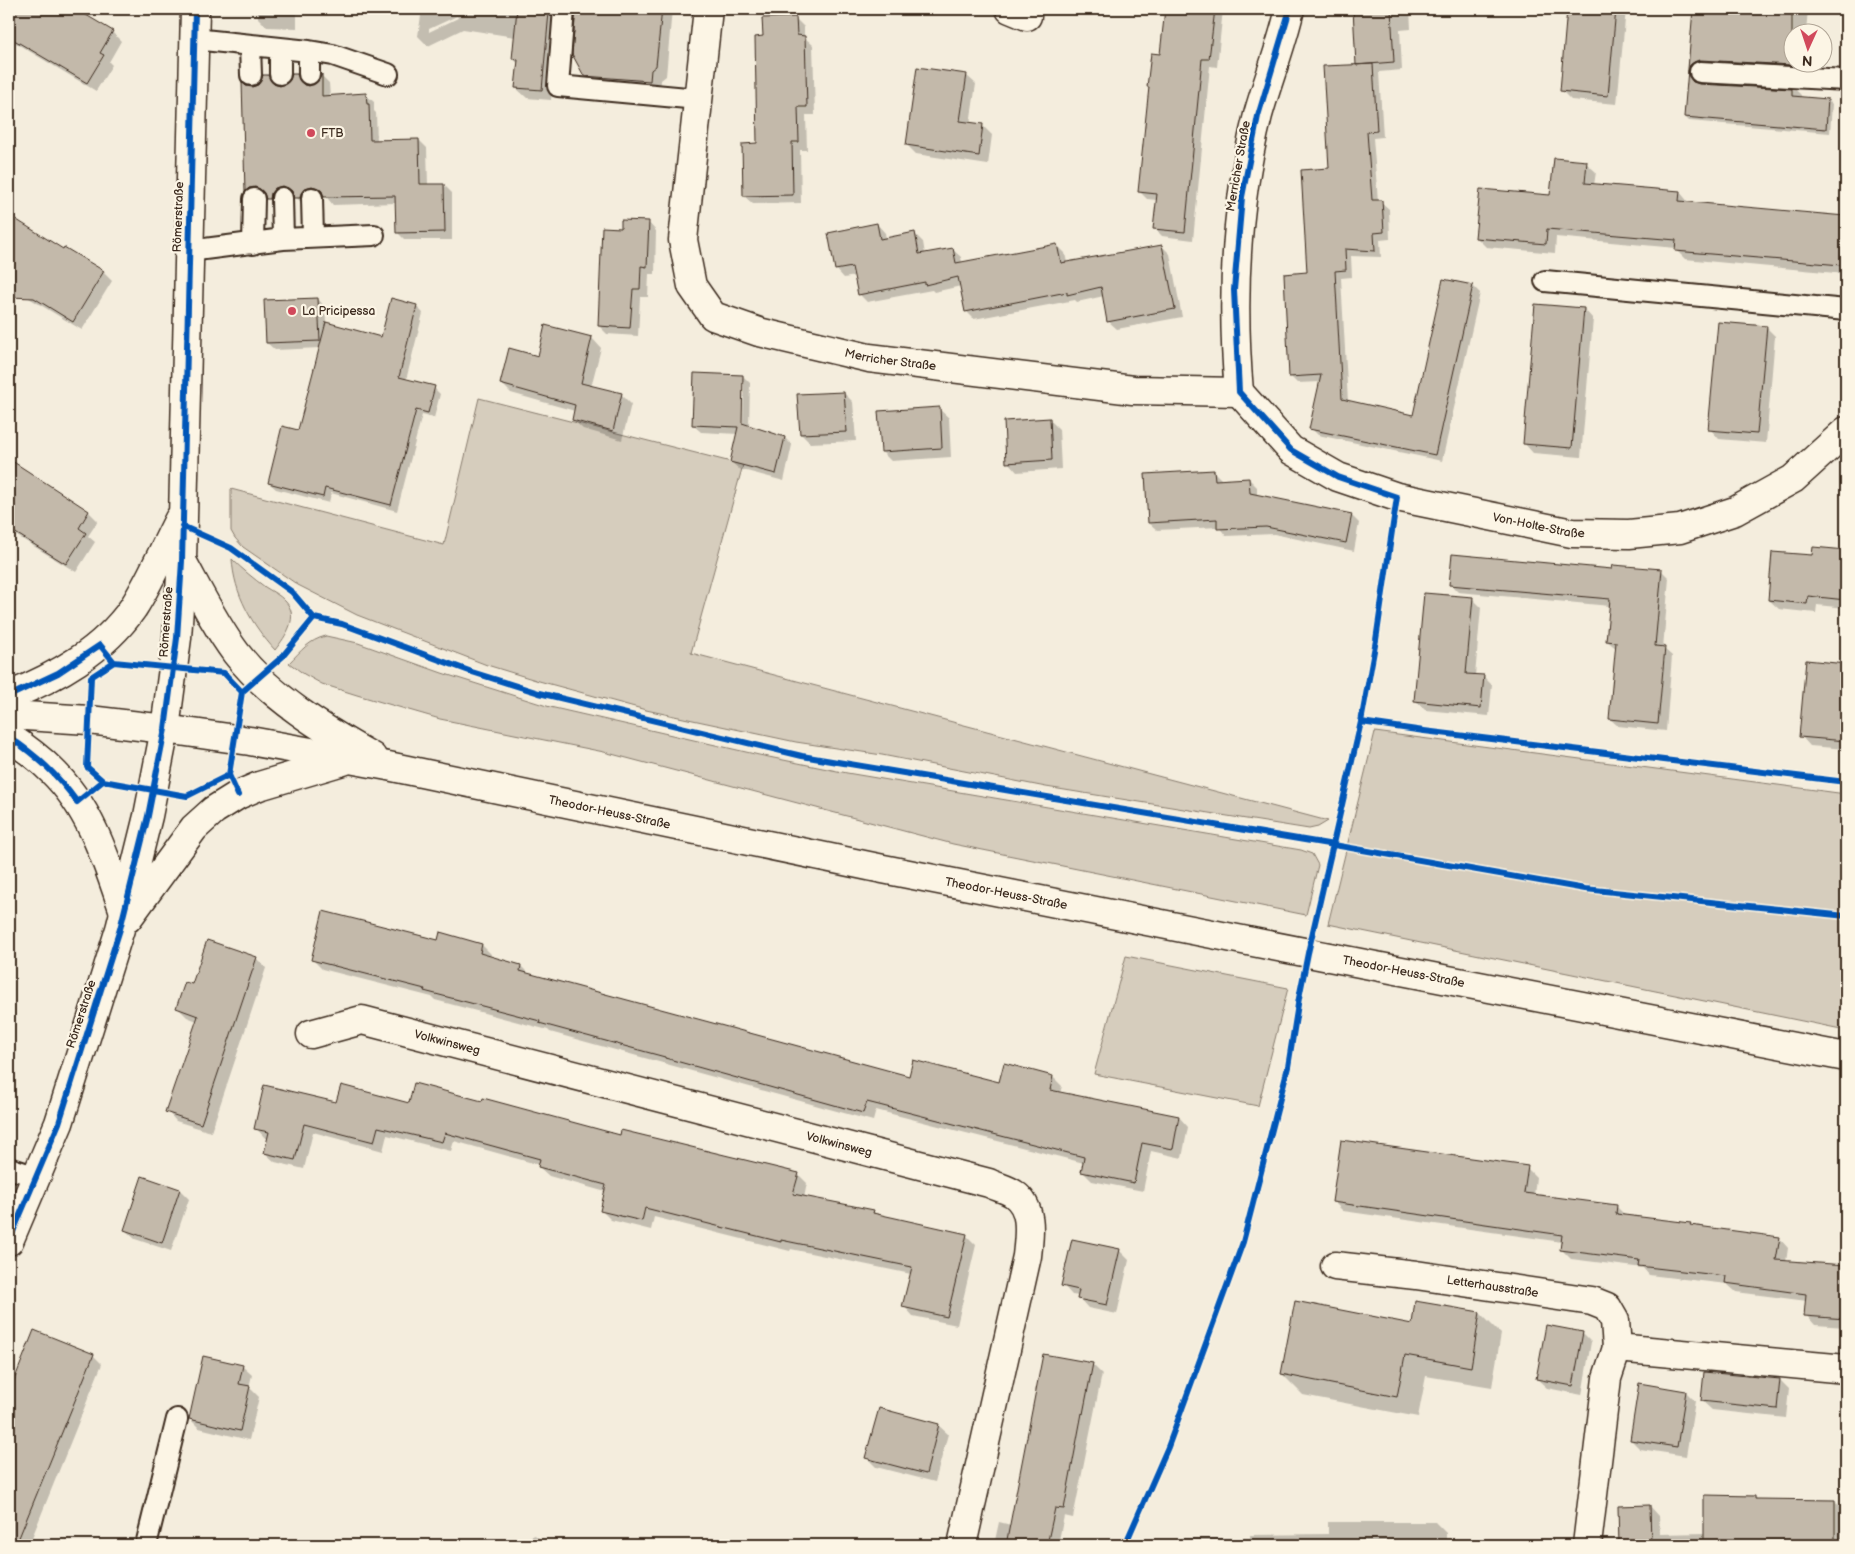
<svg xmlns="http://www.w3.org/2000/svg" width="1855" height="1554" viewBox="0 0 1855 1554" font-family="'Balsamiq Sans',sans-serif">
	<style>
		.green { fill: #d6cdbd; stroke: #887c6e }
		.shadow { fill: #0003; fill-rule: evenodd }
		.building { fill: #c3b9aa; stroke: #3b2a1e }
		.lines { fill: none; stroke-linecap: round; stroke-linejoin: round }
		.lane-casing { stroke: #3b2a1e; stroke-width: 24 }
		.street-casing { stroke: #3b2a1e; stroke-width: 31 }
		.secondary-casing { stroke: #3b2a1e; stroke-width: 31 }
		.lane { stroke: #fcf5e5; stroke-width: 20 }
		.street { stroke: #fcf5e5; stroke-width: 28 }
		.secondary { stroke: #fcf5e5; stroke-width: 28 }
		.cycleway-casing { stroke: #fcf5e5; stroke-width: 9 }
		.cycleway { stroke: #0057b8; stroke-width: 6 }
		.poi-dot { fill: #d1495b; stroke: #fcf5e5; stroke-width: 2 }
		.labels { text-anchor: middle; stroke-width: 4.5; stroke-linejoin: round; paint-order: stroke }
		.poi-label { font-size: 12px; fill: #3b2a1e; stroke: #fcf5e5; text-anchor: start }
		.street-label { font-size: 12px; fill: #3b2a1e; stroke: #fcf5e5 }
	</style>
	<rect width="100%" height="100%" fill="#f4eddd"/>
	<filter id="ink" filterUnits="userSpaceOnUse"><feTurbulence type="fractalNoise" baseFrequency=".02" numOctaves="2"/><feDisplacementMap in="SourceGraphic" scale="10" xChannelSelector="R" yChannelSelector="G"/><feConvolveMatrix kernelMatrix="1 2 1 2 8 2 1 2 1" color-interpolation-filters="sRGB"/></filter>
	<g filter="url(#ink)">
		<!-- green -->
		<path class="green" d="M479 398 743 465 691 653 1328 821 1318 827 1309 829 1046 787 882 755 796 742 646 710 539 681 487 665 357 615 298 585 243 547 235 538 231 531V489L444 545Z
			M232 559C243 570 253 578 265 587 271 591 280 595 285 601 300 616 286 636 275 650 252 625 234 594 232 559Z
			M326 636 358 643 442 673 550 707 759 755 847 773 1301 850 1312 854 1318 865 1306 915 953 844 604 752 440 719 357 695 322 684 304 674 289 663C301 651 309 640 326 636Z
			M1375 732 1846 794V1030L1328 924Z
			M1126 956 1288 988 1258 1106 1094 1074Z"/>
		<!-- shadow -->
		<path class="shadow" d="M9 9H72L112 32 121 41 109 62 112 65 96 91 9 39Z
			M258 9H309V12H297V28L267 27 258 18Z
			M422 9H568L559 23 551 100 527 98 516 88 519 64 513 59 515 37 463 29 428 46 418 36ZM457 16 458 18 429 32V29Z
			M576 9H672L666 76 661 80 660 91 596 85 585 75 574 54Z
			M1166 9H1223L1217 67 1210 66 1193 240 1162 236 1154 228 1157 200 1147 199 1139 191 1150 89 1149 87 1161 56Z
			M1354 9H1410L1411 29 1400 30 1402 70 1379 72 1383 137 1373 138 1378 201 1381 202 1389 209 1390 239 1380 240 1381 257 1351 256 1352 277 1341 278 1348 402 1414 416 1473 286 1480 293 1442 461 1318 435 1311 428 1321 382 1297 383 1290 376 1309 274 1330 169 1359 66 1358 64Z
			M1569 9H1626L1617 104 1571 100 1561 90Z
			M1694 9H1808L1806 32H1792V62H1804L1803 69 1692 77 1694 83 1699 85 1796 90 1801 95 1800 98 1828 100 1832 104 1830 133 1689 121 1685 117Z
			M796 19 804 27V37L813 45 815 115H806L807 150H800L801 203 753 204 744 196 759 144 764 38Z
			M297 75 305 86 309 87 320 81 322 76 329 83 330 97 366 95 374 102V111L376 113 377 141 419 140 427 148 428 185H444L452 193V240H405L397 232 396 203 333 205 324 194H321L313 196 303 205 294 194H291L283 196 275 206 266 195 257 196 254 199 246 191 243 85 252 88 258 86 268 76 276 86 280 87 286 86Z
			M966 75 976 84 970 124 983 126 992 135 988 165 916 154 907 145Z
			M1586 163 1596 172 1594 185 1680 192 1689 203 1844 217 1846 220V274L1685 259 1676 250V248L1556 237 1555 253 1486 247 1477 238 1552 197Z
			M9 217 64 251 103 272 112 281 82 330 9 286Z
			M648 222 656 231 655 274H649L648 297H640L638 336 607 334 599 326 622 229Z
			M877 224 885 233 886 239 914 233 923 242 925 254 952 249 961 257 962 263 1057 245 1065 253 1067 263 1162 246 1170 254 1182 317 1117 329 1108 321 1104 296 1077 302 1075 300 974 319 966 311 961 286 934 292 932 290 867 302 859 294 855 276 844 278 836 269Z
			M318 299 325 307 326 323 382 339 416 306 423 313 406 380 434 388 440 394 434 418 422 415 397 511 331 493 329 503 276 489 269 483 299 432 320 348 275 350 267 343Z
			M1584 309 1593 319 1581 457 1533 453 1524 443Z
			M546 327 592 338 601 348 591 387 621 394 631 404 622 440 583 429 573 420 575 411 511 393 501 383 539 357Z
			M1766 327 1775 336 1766 443 1719 439 1710 429Z
			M743 376 750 383 749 427 785 438 792 445 784 481 739 469 731 462 738 434 701 432 693 425ZM742 381H744L743 429H741Z
			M844 393 853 402 856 441 810 443 801 434Z
			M939 409 949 418 951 457 891 461 882 452Z
			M1049 419 1059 429 1061 469 1017 472 1008 462Z
			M9 461 89 512 98 521 88 536 95 542 76 572 9 531Z
			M1213 471 1221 479V481L1249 479 1257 487V495L1351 515 1359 523 1354 551 1274 534 1226 536 1219 527 1157 530 1149 523Z
			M1814 549 1846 552V608L1817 605 1816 613 1779 609 1769 600 1813 556Z
			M1613 570H1661L1669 578 1663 648 1672 656 1666 731 1618 726 1610 719 1617 649 1607 641 1610 606 1458 592 1450 584Z
			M1472 598 1481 607 1475 676H1483L1492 685 1489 716 1425 710 1416 701Z
			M1807 661 1846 665V749L1810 746 1801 736Z
			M439 941 482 945 491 954 490 958 521 966 530 975 910 1078 1000 1083 1005 1065 1053 1077 1062 1086 1060 1093 1179 1117 1188 1127 1182 1158 1151 1151 1143 1191 1092 1181 1083 1172 1084 1163 876 1110 873 1121 550 1032 548 1030 435 1000 432 997 322 969 313 960Z
			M256 958 266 968 211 1132 176 1121 167 1111 197 1021 187 1017 178 1008 193 986Z
			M337 1103 410 1104 621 1136 798 1174 807 1183 804 1198 873 1211 878 1216 966 1235 976 1245 957 1325 913 1316 904 1306 911 1274 791 1249 790 1251 654 1217 651 1230 611 1220 601 1210 606 1192 549 1176 539 1167 540 1165 454 1141 451 1151 387 1135 383 1151 313 1132 304 1169 275 1162 265 1153 269 1139 265 1138 256 1128Z
			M1527 1168 1536 1177 1534 1196 1617 1207 1626 1216 1779 1238 1788 1248 1786 1262 1846 1266V1327L1815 1325 1806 1315 1807 1301 1736 1292 1727 1284 1649 1275 1643 1268 1571 1259 1561 1249 1562 1242 1343 1211 1333 1201Z
			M180 1190 189 1199 171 1251 135 1239 125 1230Z
			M1119 1250 1129 1260 1117 1314 1088 1308 1079 1298V1296L1072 1295 1063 1285Z
			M1416 1303 1480 1313 1501 1334 1492 1387 1426 1376 1418 1417 1303 1395 1282 1374 1413 1325Z
			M35 1331 93 1355 102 1364 29 1545H9V1395Z
			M1582 1333 1591 1342 1582 1395 1547 1388 1537 1379Z
			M1092 1364 1102 1374 1073 1518 1064 1516 1058 1545H994L999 1522 1011 1525Z
			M242 1366 252 1375 249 1387 259 1397 249 1440 199 1428 190 1419Z
			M1780 1380 1789 1389 1786 1418 1712 1410 1702 1401Z
			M1686 1392 1695 1401 1686 1456 1640 1449 1631 1440Z
			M938 1425 948 1434 935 1482 876 1467 867 1458Z
			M1755 1497 1758 1500 1835 1501 1844 1511V1534H1846V1545H1620L1619 1507 1650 1506 1659 1516 1660 1534 1705 1533Z
			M1328 1522H1435L1446 1533V1545H1181V1538H1250V1535L1328 1534Z
			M535 1535 546 1545H509Z
			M1553 1544 1554 1545H1486Z"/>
		<!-- building -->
		<path class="building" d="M9 9H76L113 31 100 53 104 55 87 83 9 37Z
			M517 9H552L551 17 549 12 542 90 515 88 518 60 512 59Z
			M576 9H662L656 66 651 70 650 81 584 76 572 54Z
			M1165 9H1215L1209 59H1202L1185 232 1153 229 1157 194 1138 192 1149 87H1147L1151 53 1160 54Z
			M1353 9H1391L1394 62 1356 65Z
			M1567 9H1616L1608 96 1560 91Z
			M1693 9H1792V65L1700 60 1694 62 1690 65 1688 71 1689 77 1693 82 1699 84 1792 89V96L1828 99 1826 129 1684 117Z
			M796 17 797 35 805 36 807 107H798L799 142H792L793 195 743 196 742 144 757 143 755 37 763 36 762 18Z
			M1373 64 1377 131 1367 132 1372 200H1382L1384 232 1374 233 1375 251 1345 249 1346 270 1335 271 1342 399 1413 415 1443 279 1473 285 1435 455 1309 429 1321 375 1289 377 1284 274 1307 272 1301 170 1329 168 1323 66Z
			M917 67 967 74 960 121 983 124 979 156 906 145Z
			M292 74H297L299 79 303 84 309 86 314 84 319 80 322 74V96L366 93 367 104H369L370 140 419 139 420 184H444L445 232 396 233 395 196 324 197 322 191 318 188 312 186 305 188 301 193 300 198H294L292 191 288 188 282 186 275 188 271 193 270 199H266L264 193 260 189 255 187 249 188 245 192 242 82 246 86 252 87 258 85 261 81 263 75H268L270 79 274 84 280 86 285 84 290 80Z
			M1554 158 1587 161 1585 183 1680 191 1679 201 1845 216 1841 265 1675 251 1676 240 1547 229 1546 244 1475 238 1480 189 1550 195Z
			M9 215 63 249 64 247 104 271 73 322 34 298 9 297Z
			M621 220 649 221 647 267 641 266 640 289H633L630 328 598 326 602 227 621 228Z
			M877 223 880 239 915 232 919 254 953 248 956 263 1057 244 1061 263 1162 245 1175 309 1107 322 1101 287 1067 295V292L965 312 958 277 925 285V282L858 295 852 267 835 270 828 233Z
			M318 298 320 341 266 343 264 300Z
			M391 298 417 305 399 377 435 386 428 413 416 410 391 505 325 488 323 497 268 483 282 426 298 430 326 322 381 337Z
			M1535 304 1584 308 1572 448 1523 444Z
			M1718 322 1767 326 1757 434 1708 430Z
			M545 325 592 337 581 383 622 393 613 431 572 420 575 405 500 384 509 348 538 356Z
			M694 373 743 375 742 423 785 437 776 474 730 462 738 427 692 425Z
			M844 392 847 432 800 434 797 394Z
			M940 407 942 448 881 452 878 411Z
			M1050 418 1052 460 1006 463 1004 421Z
			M9 459 89 511 79 528 86 533 66 564 9 529Z
			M1214 470 1215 480 1249 478 1250 493 1352 514 1346 543 1266 527 1217 529V519L1148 523 1145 474Z
			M1813 547 1846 550V600L1808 596 1807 604 1768 600 1772 552 1812 555Z
			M1452 554 1612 569 1613 565 1662 569 1655 646 1665 647 1658 724 1609 719 1616 642 1606 641 1610 599 1449 585Z
			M1424 593 1473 597 1466 674 1484 675 1481 708 1414 701Z
			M1806 660 1846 664V741L1799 737Z
			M323 911 438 940 440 932 482 944 480 953 521 965 520 971 909 1076 913 1060 999 1082 1004 1063 1053 1076 1050 1090 1179 1116 1173 1149 1142 1143 1134 1183 1081 1172 1084 1157 867 1102 863 1113 665 1058V1057L539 1023 540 1021 424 991 425 989 311 960Z
			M207 940 257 957 201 1124 165 1112 198 1016 176 1008 185 982 192 984Z
			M414 1083 482 1101 483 1098 620 1135 621 1130 799 1173 793 1194 874 1210 873 1213 967 1234 947 1317 902 1307 912 1267 781 1240V1242L645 1208 642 1221 600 1211 606 1185 538 1167 540 1159 445 1133 442 1142 378 1127 374 1142 304 1124 295 1160 264 1153 269 1132 254 1129 264 1085 336 1102 341 1085 409 1103Z
			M1341 1140 1528 1166 1524 1193 1617 1205 1616 1214 1691 1223 1690 1225 1780 1237 1776 1260 1846 1265V1319L1804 1316 1806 1294 1725 1283 1726 1276 1638 1266 1639 1260 1560 1250 1562 1235 1332 1202Z
			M142 1176 180 1189 162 1243 124 1230Z
			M1072 1239 1120 1249 1107 1305 1077 1299 1079 1290 1061 1286Z
			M1295 1301 1412 1324 1415 1301 1480 1312 1471 1367 1405 1355 1397 1397 1281 1374Z
			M1546 1325 1583 1332 1573 1386 1536 1379Z
			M34 1330 94 1354 16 1545H9V1393Z
			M1043 1354 1093 1363 1083 1414 1082 1413 1064 1509 1055 1508 1047 1545H1006Z
			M203 1356 243 1365 239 1384 250 1386 240 1431 189 1419Z
			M1704 1372 1780 1379 1777 1409 1701 1401Z
			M1639 1383 1686 1391 1677 1447 1630 1440Z
			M879 1408 939 1424 926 1474 865 1458Z
			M1704 1495 1755 1496V1499L1835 1500V1545H1704Z
			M1650 1505 1651 1545H1619L1618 1506Z"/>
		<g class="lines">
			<!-- lane casing -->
			<g class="lane-casing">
				<path id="lane" d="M564 9 558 86 698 99
					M194 39 309 51 333 55 388 74
					M250 46 251 75
					M280 48V74
					M1700 72 1846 80
					M309 74V51
					M282 198 283 239
					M312 198 313 237
					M253 244 254 199
					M189 251 283 239 374 235
					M1545 281 1846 310
					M9 1168 37 1177
					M146 1545 177 1419"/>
			</g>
			<!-- street casing -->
			<g class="street-casing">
				<g id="street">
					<path id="s1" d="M708 9 683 240 692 286 713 316 759 332 869 358 1133 390 1239 392"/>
					<path d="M1010 9 1027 16"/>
					<path id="s2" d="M1239 392 1291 450 1338 477 1397 497 1572 533 1629 534 1680 529 1735 511 1793 479 1846 431"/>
					<path d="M1239 392C1231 299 1235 206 1258 115 1268 79 1282 45 1290 9"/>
					<path id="s3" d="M311 1034 362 1020 989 1183C997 1187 1007 1189 1014 1194 1034 1208 1029 1236 1027 1256L962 1545"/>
					<path id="s4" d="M1335 1266 1416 1275 1592 1301 1607 1307 1615 1321 1617 1348 1846 1369"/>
					<path d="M1587 1545 1607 1378 1617 1348"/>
				</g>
			</g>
			<!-- secondary casing -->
			<g class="secondary-casing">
				<g id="secondary">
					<path d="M182 561C199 592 215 625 236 653 271 698 323 729 372 757"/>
					<path d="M9 696C56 677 103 651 133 608 151 580 164 548 179 519"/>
					<path id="s5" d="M9 715 89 720 165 729 250 741 388 766 883 869 1324 956 1846 1057"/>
					<path d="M9 737C24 747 38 757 51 770 91 808 107 862 124 912"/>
					<path d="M128 918 194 828 214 810 238 795 259 786 343 761"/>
					<path d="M9 1241 59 1123 120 929 148 816 165 729 177 638 182 561 195 9"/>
				</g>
			</g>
			<!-- lane -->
			<use href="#lane" class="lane"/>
			<!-- street -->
			<use href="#street" class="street"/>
			<!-- secondary -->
			<use href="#secondary" class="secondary"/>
			<!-- cycleway casing -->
			<g class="cycleway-casing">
				<path id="cycleway" d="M182 526 231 548 292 592 314 618 342 624 472 672 539 693 802 756 1334 845 1585 889 1846 916
					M114 662 224 673 242 692
					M9 696 58 673 100 645 114 662 91 677 87 767 103 781
					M1361 722 1424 731 1846 782
					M9 737C37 756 57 774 77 802L103 781 187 796 229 775
					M238 795 229 775 242 692 282 657 314 618
					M9 1241 59 1123 120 929 148 816 165 729 177 638 182 561 195 9
					M1125 1545 1168 1447 1243 1242 1288 1067 1299 998 1308 953 1361 722 1376 640 1397 497 1338 477 1291 450 1239 392 1234 290 1242 197 1258 116 1290 9"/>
			</g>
			<!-- cycleway -->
			<use href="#cycleway" class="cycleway"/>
		</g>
	</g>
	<!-- markers -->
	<g class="poi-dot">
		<circle cx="311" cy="133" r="5"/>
		<circle cx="292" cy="311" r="5"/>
	</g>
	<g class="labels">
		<!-- poi labels -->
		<g class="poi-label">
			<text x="321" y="137">FTB</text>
			<text x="302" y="315">La Pricipessa</text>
		</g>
		<!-- street labels -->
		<g class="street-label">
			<text transform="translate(1238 166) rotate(-80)" y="4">Merricher Straße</text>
			<text transform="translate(178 217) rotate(-88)" y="4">Römerstraße</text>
			<text dy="4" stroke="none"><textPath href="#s1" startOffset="499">Merricher Straße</textPath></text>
			<text dy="4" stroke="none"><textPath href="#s2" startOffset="339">Von-Holte-Straße</textPath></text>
			<text transform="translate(166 622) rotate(-86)" y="4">Römerstraße</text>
			<text dy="4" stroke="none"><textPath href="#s5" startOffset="609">Theodor-Heuss-Straße</textPath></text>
			<text dy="4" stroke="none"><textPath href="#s5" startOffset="1014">Theodor-Heuss-Straße</textPath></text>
			<text dy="4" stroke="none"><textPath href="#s5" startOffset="1419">Theodor-Heuss-Straße</textPath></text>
			<text transform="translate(81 1014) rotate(-72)" y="4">Römerstraße</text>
			<text dy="4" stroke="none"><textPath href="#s3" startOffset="141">Volkwinsweg</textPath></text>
			<text dy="4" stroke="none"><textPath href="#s3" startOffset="546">Volkwinsweg</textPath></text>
			<text dy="4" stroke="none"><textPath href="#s4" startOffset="159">Letterhausstraße</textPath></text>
		</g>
	</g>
	<!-- margin -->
	<rect width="1855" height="1554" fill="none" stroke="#fcf5e5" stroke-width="30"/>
	<rect x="15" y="15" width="1825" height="1524" fill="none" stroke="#3b2a1e" stroke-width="2" filter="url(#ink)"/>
	<!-- north arrow -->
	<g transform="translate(1808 48) rotate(183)"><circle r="24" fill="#fcf5e5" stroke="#afa495"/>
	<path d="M0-4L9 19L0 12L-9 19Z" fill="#d1495b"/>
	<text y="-8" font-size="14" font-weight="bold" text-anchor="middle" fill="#3b2a1e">N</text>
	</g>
</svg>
